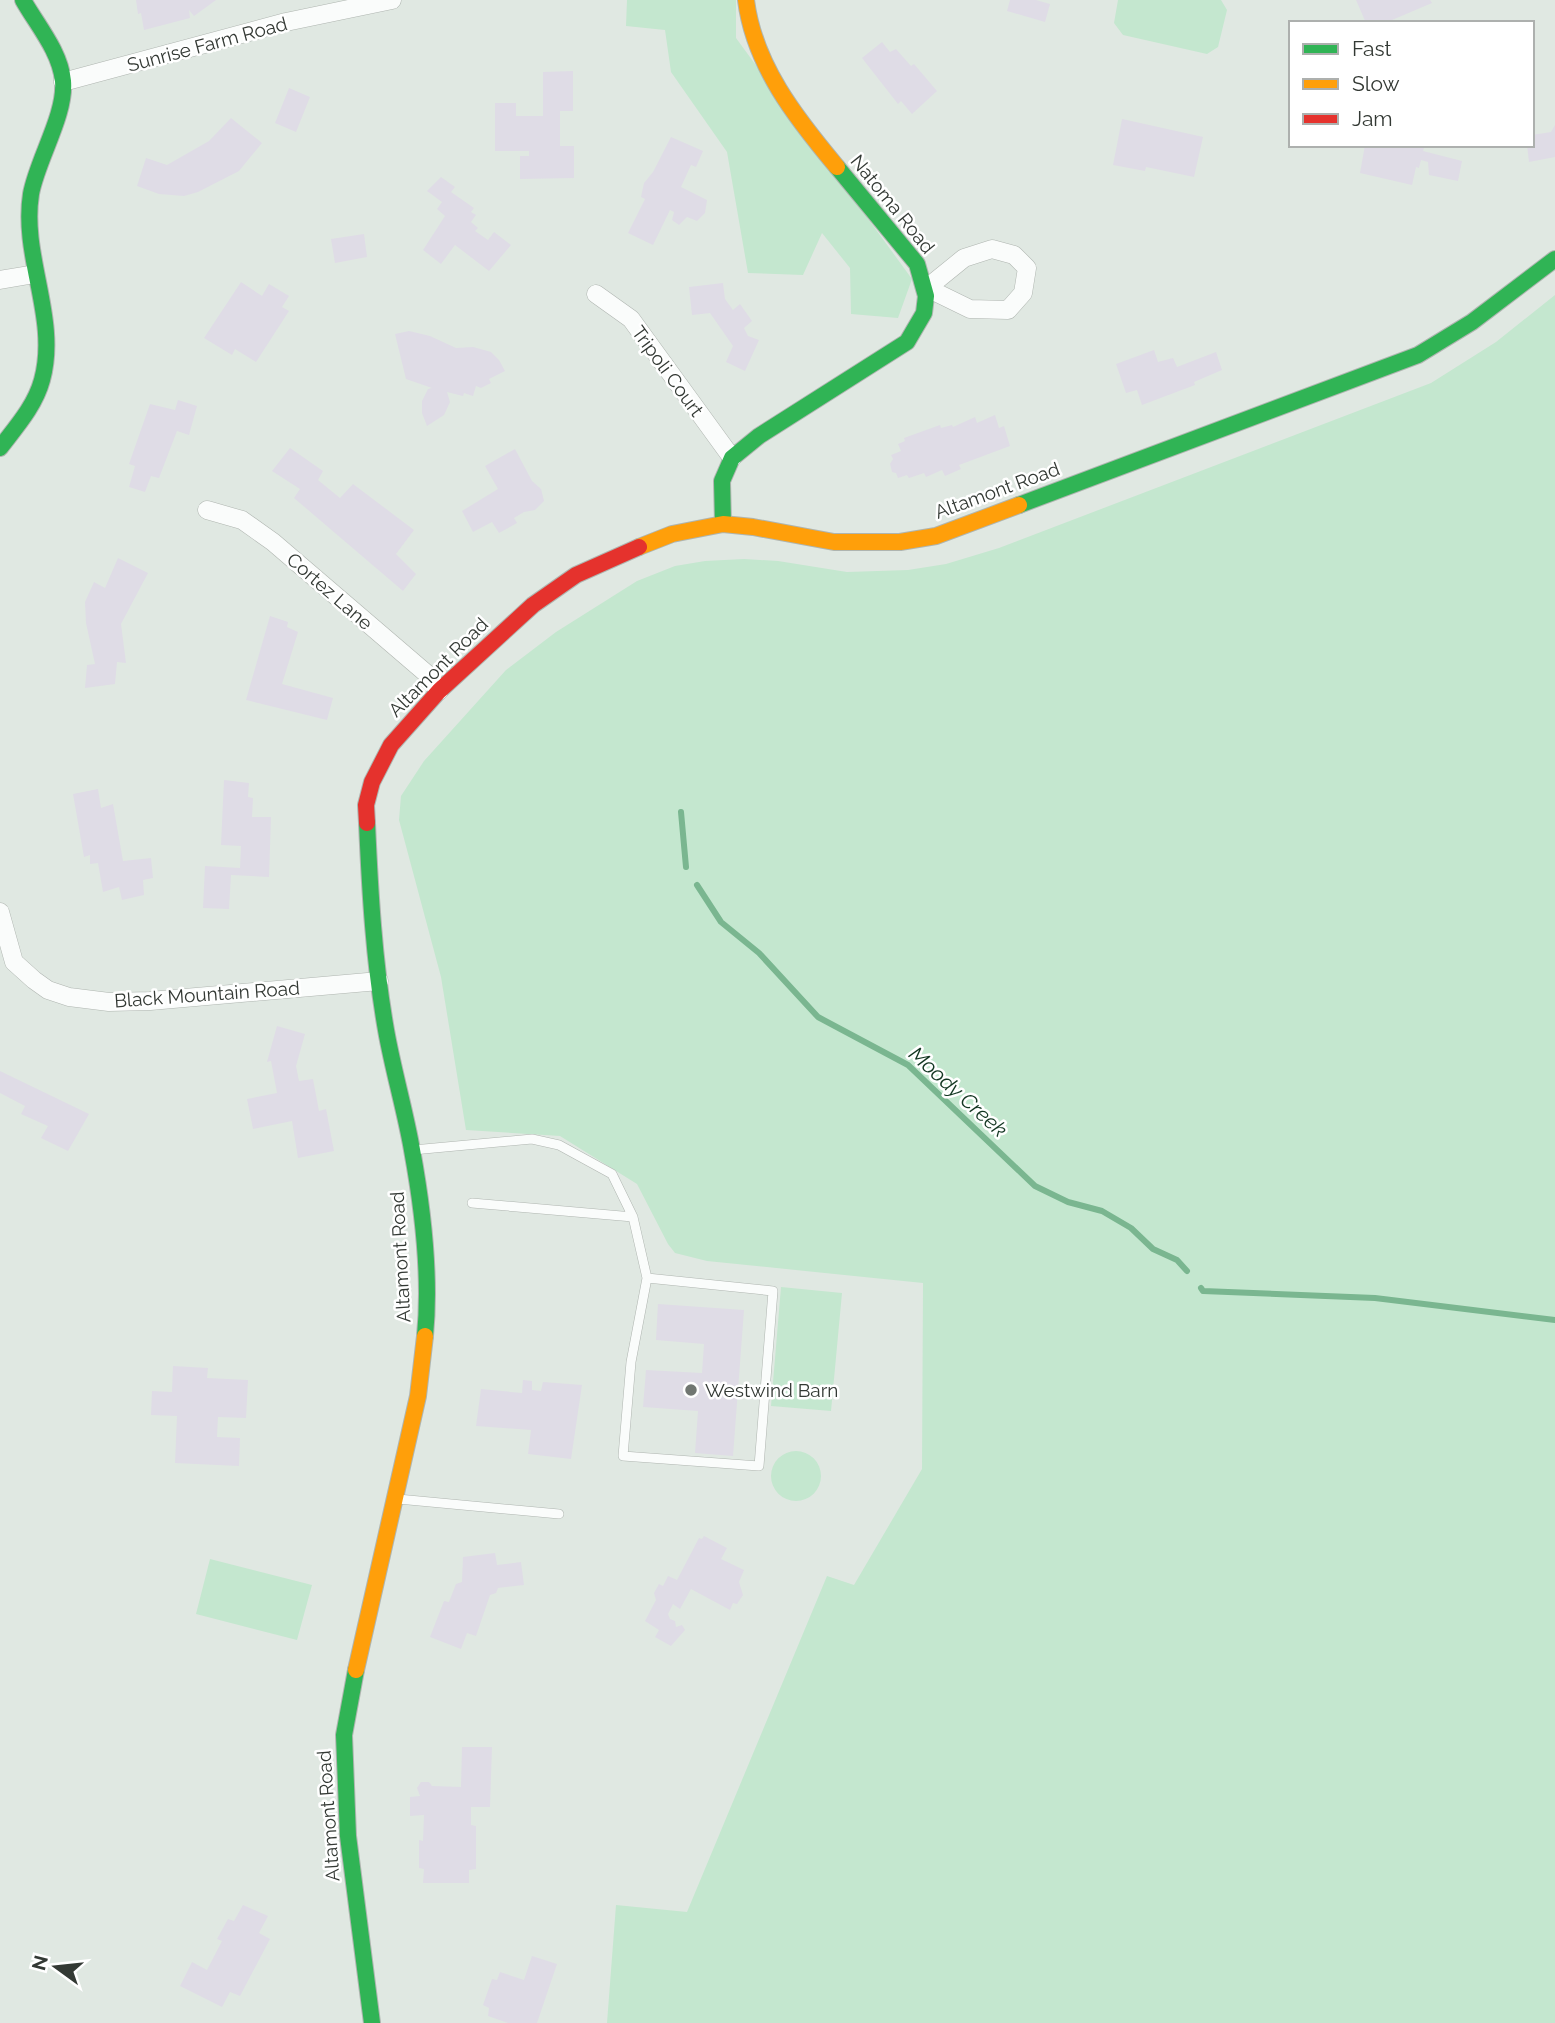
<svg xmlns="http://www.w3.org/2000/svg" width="1555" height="2023" viewBox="0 0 1555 2023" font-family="Raleway,sans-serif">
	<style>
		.green { fill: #c4e7cf }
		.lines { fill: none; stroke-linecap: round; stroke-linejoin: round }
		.stream { stroke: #7ab690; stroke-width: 6 }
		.building { fill: #dfdce6 }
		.lane-casing { stroke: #afb5b0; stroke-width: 10 }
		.street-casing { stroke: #afb5b0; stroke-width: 19 }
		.fast-casing { stroke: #afb5b0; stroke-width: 18 }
		.slow-casing { stroke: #afb5b0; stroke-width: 18 }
		.jam-casing { stroke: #afb5b0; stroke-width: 18 }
		.lane { stroke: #fafcfb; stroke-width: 9 }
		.street { stroke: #fafcfb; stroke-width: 18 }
		.fast { stroke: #30b455; stroke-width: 16 }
		.slow { stroke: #ff9f0a; stroke-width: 16 }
		.jam { stroke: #e5322d; stroke-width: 16 }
		.poi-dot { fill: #707671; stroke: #fff; stroke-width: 2.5 }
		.labels { text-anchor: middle; stroke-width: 5; stroke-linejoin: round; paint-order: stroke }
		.street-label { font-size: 19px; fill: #333934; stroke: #fff }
		.poi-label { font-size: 19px; fill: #333934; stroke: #fff; text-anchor: start }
		.water-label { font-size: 21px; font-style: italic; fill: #123621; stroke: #fff }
	</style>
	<rect width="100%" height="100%" fill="#e0e8e2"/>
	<!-- green -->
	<path class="green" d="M627 0H736V38L912 279 898 318 851 314 850 268 822 233 803 275 748 273 727 152 671 72 665 30 626 26Z
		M1118 0H1221L1227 10 1218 47 1207 54 1123 35 1114 23Z
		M1555 295V2023H607L616 1905 687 1912 827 1576 854 1585 922 1469 923 1283 707 1261 675 1253 668 1244 637 1184 560 1136 466 1130 441 977 399 820 401 796 424 761 506 670 556 632 637 581 675 566 705 561 744 559 778 561 847 572 908 570 946 564 999 548 1431 383 1496 342Z
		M781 1287 842 1293 831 1411 771 1406Z
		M771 1476a25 25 0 1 1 50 0a25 25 0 1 1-50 0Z
		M210 1559 312 1585 297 1640 196 1614Z"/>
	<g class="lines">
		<!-- stream -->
		<path class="stream" d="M681 812 686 867
			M697 885 721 922 759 953 818 1017 908 1065 1035 1186 1068 1202 1102 1211 1131 1228 1153 1249 1177 1260 1187 1271
			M1201 1288 1203 1291 1375 1298 1555 1320"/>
	</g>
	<!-- building -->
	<path class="building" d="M136 0H216L194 16 189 10 190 18 144 30 141 13 138 14Z
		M1010 0H1036L1050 4 1045 22 1007 11Z
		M1356 0H1430L1432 3 1385 23H1366Z
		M882 42 890 52 896 49 911 66 914 64 937 91 912 114 901 101 898 104 862 58Z
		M573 71V111H560V146H574V178L520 179V156H529V151H495V103H516V116H543V72Z
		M289 88 310 97 296 132 275 123Z
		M231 118 262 143 239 171 198 192 184 196 159 194 137 186 146 158 167 165 209 141Z
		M1122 119 1203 137 1194 177 1146 167 1145 171 1113 165Z
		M1555 125V157L1529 162 1527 145H1532V135L1551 132Z
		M671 137 703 151 696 167 691 165 681 187 707 200 705 213 697 221 687 217 679 225 672 220 674 212 670 210 653 245 628 233 645 199 641 197 644 183 653 172Z
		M1365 145 1379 148 1380 145H1425L1423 151 1462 161 1458 181 1429 175 1428 162 1421 160 1419 168 1416 167 1412 185 1360 173Z
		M441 177 455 187 451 192 474 208 471 212 476 215 471 222 478 228 475 231 488 240 494 232 511 245 489 271 455 245 441 264 423 250 445 216 437 209 442 202 427 191Z
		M364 234 367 257 335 263 331 239Z
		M241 282 262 296 269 284 289 296 282 307 289 311 256 362 235 349 232 355 204 338Z
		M723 283 725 299 733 310 740 304 752 321 744 328 748 336 759 340 745 371 726 362 733 346 710 313 692 315 689 287Z
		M409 331 430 336 456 348 473 347 491 352 499 360 505 371 489 379 491 383 481 388 476 386 473 396 464 393 463 396 447 392 450 402 444 415 427 426 422 413V401L428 389 432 388 406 379 395 334Z
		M1154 350 1158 362 1173 358 1177 367 1216 352 1222 370 1194 382 1195 385 1142 405 1137 390 1126 393 1116 364Z
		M178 400 197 406 189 435 177 431 159 478 151 476 145 492 129 487 135 466 129 464 150 404 175 410Z
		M995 415 999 428 1004 426 1010 446 959 465 961 469 945 476 942 470 926 477 924 473 909 478 907 475 898 478 896 473 892 472 890 464 893 459 891 455 901 451 898 444 905 441 904 438 940 425 941 428 952 425 953 427 975 417 977 423Z
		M290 448 323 471 318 480 340 498 353 484 414 530 396 554 416 574 403 591 294 498 300 489 272 471Z
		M515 449 532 481 541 489 544 501 535 510 524 512 514 518 517 523 499 533 492 522 473 532 462 511 498 489 485 466Z
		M118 558 148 573 121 624 126 663 117 662 115 684 85 688 87 665 95 664 86 623 85 602 94 582 105 588Z
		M270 616 288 622 287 627 298 632 282 684 333 698 327 720 246 700Z
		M224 780 249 783 248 797 253 798 252 817H271L269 877 231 875 229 909 203 908 205 866 240 868 241 846 221 845Z
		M98 789 101 808 113 804 123 861 151 858 153 878 143 880 144 895 122 900 119 887 103 892 98 863 90 864V855L84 857 73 794Z
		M277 1026 305 1034 296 1066 299 1081 313 1079 319 1111 326 1109 334 1151 298 1158 292 1121 253 1129 247 1099 277 1093 271 1061 267 1062Z
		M0 1071 89 1114 68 1151 41 1138 48 1126 21 1114 25 1106 0 1093Z
		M658 1304 744 1310 733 1456 695 1453 698 1411 643 1407 646 1370 702 1373 704 1344 656 1340Z
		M173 1366 208 1368 207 1378 248 1380 246 1418 218 1417 217 1437 240 1438 239 1466 175 1463 177 1416 151 1415 152 1391 172 1392Z
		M523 1380 532 1381V1390L541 1391 543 1382 582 1385 571 1459 528 1454 531 1430 476 1426 481 1389 522 1393Z
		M704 1536 727 1548 721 1559 744 1570 739 1582 743 1595 737 1604 733 1603 730 1610 691 1589 680 1609 673 1604 668 1614 670 1619 675 1621 676 1627 682 1625 685 1630 671 1646 655 1637 659 1630 645 1621 656 1600 654 1593 659 1584 663 1586 668 1576 677 1580 699 1538 702 1539Z
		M495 1553 497 1565 521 1562 524 1585 498 1588 496 1593 490 1595 476 1636 467 1633 461 1649 430 1637 444 1601 449 1602 456 1584 462 1582 463 1557Z
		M462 1747H492L490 1807H471V1825L476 1826V1869L469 1870V1883H423L424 1869 419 1868V1840L423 1841 424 1815 410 1816V1797L420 1796 417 1788 421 1782H429L432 1786 461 1787Z
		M243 1905 268 1916 259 1933 270 1939 240 1996 230 1992 222 2007 180 1986 192 1962 207 1970 222 1941 217 1939 228 1919 234 1921Z
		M532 1956 557 1964 537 2023H508L488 2016 489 2008 483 2005 492 1979 497 1980 500 1972 524 1980Z"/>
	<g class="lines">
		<!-- lane casing -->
		<g class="lane-casing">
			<path id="lane" d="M413 1150 532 1139 559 1145 612 1174 633 1217 647 1278 631 1362 623 1456 759 1466 773 1291 647 1278
				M472 1203 633 1217
				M398 1499 559 1514"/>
		</g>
		<!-- street casing -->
		<g class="street-casing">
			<path id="street" d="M63 82 286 22 392 0
				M992 249 1014 255 1027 268 1023 293 1008 310 970 309 927 288 964 258Z
				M0 280 35 274
				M596 294 631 319 732 458
				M207 510 242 520 273 542 427 674 439 691
				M0 912 14 962 34 980 48 990 69 997 109 1002 150 1001 379 981"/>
		</g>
		<!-- fast casing -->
		<g class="fast-casing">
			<path id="fast" d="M0 448C16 427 35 406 42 380 59 318 21 257 31 194 37 160 66 115 63 81 60 51 37 25 23 0
				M1019 505 1418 355 1472 322 1555 259
				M723 524 722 481 732 458 759 436 907 342 924 313 926 296 917 264 837 167
				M367 823C370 892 374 962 386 1030 393 1070 405 1110 412 1150 423 1210 431 1275 425 1336
				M356 1670 344 1735 348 1836 372 2023"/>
		</g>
		<!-- slow casing -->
		<g class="slow-casing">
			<path id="slow" d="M746 0C754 65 796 118 837 167
				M639 547 672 534 723 524 753 527 834 542H900L936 536 1019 505
				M356 1670 418 1396 425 1336"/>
		</g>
		<!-- jam casing -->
		<g class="jam-casing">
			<path id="jam" d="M367 823 366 805 372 782 391 745 439 691 533 605 576 575 639 547"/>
		</g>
		<!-- lane -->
		<use href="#lane" class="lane"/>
		<!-- street -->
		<use href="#street" class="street"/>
		<!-- fast -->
		<use href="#fast" class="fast"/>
		<!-- slow -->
		<use href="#slow" class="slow"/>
		<!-- jam -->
		<use href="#jam" class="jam"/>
	</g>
	<!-- markers -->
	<circle class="poi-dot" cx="691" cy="1390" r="7"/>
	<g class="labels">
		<!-- street labels -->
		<g class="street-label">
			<text transform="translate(207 44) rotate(-15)" y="7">Sunrise Farm Road</text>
			<text transform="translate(893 204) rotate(51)" y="7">Natoma Road</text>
			<text transform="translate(668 371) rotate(54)" y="7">Tripoli Court</text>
			<text transform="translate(997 490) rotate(-20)" y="7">Altamont Road</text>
			<text transform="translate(330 591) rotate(41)" y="7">Cortez Lane</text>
			<text transform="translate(438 667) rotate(-45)" y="7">Altamont Road</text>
			<text transform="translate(207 994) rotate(-4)" y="7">Black Mountain Road</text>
			<text transform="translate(400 1257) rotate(-93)" y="7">Altamont Road</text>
			<text transform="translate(328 1816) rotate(-94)" y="7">Altamont Road</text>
		</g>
		<!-- poi labels -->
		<g class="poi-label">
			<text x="705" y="1397">Westwind Barn</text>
		</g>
		<!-- water labels -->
		<g class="water-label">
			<text transform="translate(958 1092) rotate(42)" y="7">Moody Creek</text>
		</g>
	</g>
	<!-- legend -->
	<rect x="1289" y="21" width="245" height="126" fill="#ffffff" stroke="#adb0ae" stroke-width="2"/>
	<rect x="1303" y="44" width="35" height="10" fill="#30b455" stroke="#adb0ae" stroke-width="2"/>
	<text x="1352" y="56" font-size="21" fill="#333934">Fast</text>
	<rect x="1303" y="79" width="35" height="10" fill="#ff9f0a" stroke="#adb0ae" stroke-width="2"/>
	<text x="1352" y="91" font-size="21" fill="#333934">Slow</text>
	<rect x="1303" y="114" width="35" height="10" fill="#e5322d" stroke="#adb0ae" stroke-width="2"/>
	<text x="1352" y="126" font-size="21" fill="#333934">Jam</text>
	<!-- north arrow -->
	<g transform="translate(56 1967) rotate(285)" stroke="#ffffff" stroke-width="5" paint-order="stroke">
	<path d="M0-5L12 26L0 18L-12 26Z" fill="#333934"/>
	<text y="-10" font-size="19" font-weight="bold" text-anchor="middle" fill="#333934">N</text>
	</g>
</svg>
